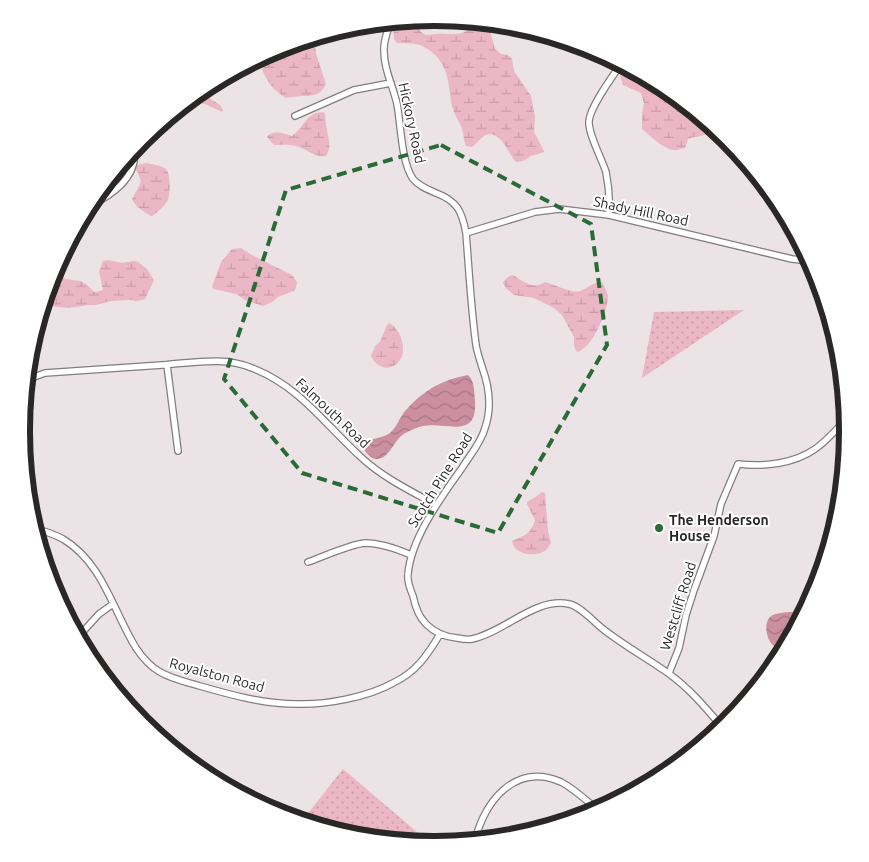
<svg xmlns="http://www.w3.org/2000/svg" width="869" height="862" viewBox="0 0 869 862" font-family="Ubuntu,sans-serif">
	<style>
		.wetland { fill: url(#wetland-marsh) }
		.park { fill: url(#park-dots) }
		.water { fill: url(#water-waves) }
		.lines { fill: none; stroke-linecap: round; stroke-linejoin: round }
		.minor-casing { stroke: #847d7f; stroke-width: 8 }
		.minor { stroke: #fff; stroke-width: 5.5 }
		.marked { fill: none; stroke: #2a6a34; stroke-width: 4; stroke-dasharray: 10 6; stroke-linejoin: round }
		.poi-dot { fill: #2a6a34; stroke: #fff; stroke-width: 2 }
		.labels { text-anchor: middle; stroke-width: 4; stroke-linejoin: round; paint-order: stroke }
		.street-label { font-size: 14px; fill: #2a2727; stroke: #fff }
		.poi-label { font-size: 14px; font-weight: bold; fill: #2a2727; stroke: #fff; text-anchor: start }
		.rim { fill: none; stroke: #2a2727; stroke-width: 6 }
	</style>
	<defs>
		<pattern id="wetland-marsh" width="20" height="14" patternUnits="userSpaceOnUse" patternTransform="scale(1.25)"><rect width="20" height="14" fill="#ebb6c5"/><path d="M1 5h8M5 5V1M11 12h8M15 12V8" fill="none" stroke="#ca9ca9"/></pattern>
		<pattern id="park-dots" width="8" height="8" patternUnits="userSpaceOnUse" patternTransform="scale(1.25)"><rect width="8" height="8" fill="#ebb6c5"/><path d="M2 2h.1M6 6h.1" fill="none" stroke="#ca9ca9" stroke-width="1.8" stroke-linecap="round"/></pattern>
		<pattern id="water-waves" width="16" height="10" patternUnits="userSpaceOnUse" patternTransform="scale(1.25)"><rect width="16" height="10" fill="#cc8fa1"/><path d="M0 5q4-4 8 0t8 0" fill="none" stroke="#a67583"/></pattern>
	</defs>
	<rect width="100%" height="100%" fill="#ebe3e5"/>
	<!-- wetland -->
	<path class="wetland" d="M472 21 487 23 491 34 495 49 501 54 508 55 512 59 514 71 531 96 535 117 534 132 541 145 544 152 531 156 523 161 516 162C509 155 500 127 484 136 480 139 476 144 472 147L466 146C463 139 464 131 460 124 457 118 454 113 452 106 448 86 450 68 433 53 428 49 422 45 416 44 410 43 403 43 397 43L394 39 393 25 397 24 405 28 416 25C419 29 420 32 424 34 429 36 431 34 436 34 452 33 461 38 474 25Z
		M311 39 315 41 316 54 326 84C321 95 313 96 302 96 297 96 292 97 286 98 274 91 267 82 262 69 263 68 266 63 267 63 273 58 305 40 311 39Z
		M625 66 664 87 673 94 677 104 686 117 710 131 709 133C702 137 695 136 688 139L685 148C683 148 679 150 677 150 667 152 649 135 642 129V115L644 103 641 93 623 85 620 76Z
		M203 88 206 96 220 105 223 110 222 112 205 104 200 103 192 98Z
		M324 112C326 117 325 120 326 124 327 136 333 145 326 156 316 158 308 150 299 147 291 144 282 145 274 145L267 137C274 129 283 134 292 136 301 130 306 116 316 113 319 112 321 113 324 112Z
		M147 163C153 165 161 165 166 169 171 174 170 194 168 200 165 205 156 215 151 216 143 211 136 208 132 199L139 186 141 181 136 169 137 165Z
		M241 248 250 254 292 275 297 282 296 288 294 291 278 297 272 302 263 306 245 300 236 294 214 289 212 287 221 262 232 249Z
		M108 260 122 263 133 261 138 262 147 269 154 280 145 299 137 301 131 300 111 301 96 305H88L69 308 48 306 45 308 41 315 38 326 41 348 37 353 35 352 30 346 52 274H55L66 279 80 281 86 284 94 292H96L103 290 99 271 103 261Z
		M513 275C524 282 533 290 545 282 554 284 572 294 580 291 589 288 590 283 602 282 604 287 607 291 608 296 608 311 592 349 577 352L574 346V337L562 315 554 308 534 298 514 295 506 288 503 283C505 279 508 276 513 275Z
		M389 323C395 326 399 332 401 338 411 367 381 378 371 356L375 346 380 342 387 325Z
		M542 492 545 493 548 531 551 543C549 545 548 548 546 550 536 558 514 555 512 541 524 536 531 534 535 520L527 504V502L537 496Z"/>
	<!-- park -->
	<path class="park" d="M744 310 642 378 654 312Z
		M343 769 431 844 354 836 302 821Z"/>
	<!-- water -->
	<path class="water" d="M468 375C475 382 474 391 475 401 478 445 438 416 414 429 410 431 404 433 401 436 394 442 388 460 376 459 369 458 363 449 361 443 370 438 381 439 390 433 397 427 400 417 405 411 422 391 443 379 468 375Z
		M791 612 804 613 785 647C781 647 777 649 774 646 766 640 763 622 771 616 776 613 786 612 791 612Z"/>
	<g class="lines">
		<!-- minor casing -->
		<g class="minor-casing">
			<path id="minor" d="M390 22C388 30 384 40 384 48 383 67 393 86 397 104 401 125 401 161 413 179 419 186 427 189 436 193 457 201 462 211 466 233 469 270 471 308 476 345 477 352 480 360 482 367 489 386 492 408 485 428 481 443 470 455 462 468 442 496 411 538 408 574 407 581 410 589 413 596 415 606 419 617 426 624 434 632 445 637 457 638 462 639 468 640 472 639 505 632 535 597 569 604 580 606 594 622 603 629 623 645 647 658 668 673 689 688 705 707 722 727
				M295 116 354 90 391 83
				M88 207C110 196 139 178 134 148
				M609 215C610 200 609 187 606 172 602 159 588 134 589 121 590 107 612 77 621 64
				M466 233 535 212 559 209 609 215 792 259 810 261
				M167 365 178 451
				M26 380 45 373C84 370 123 368 162 365 192 363 224 356 252 368 301 387 325 425 363 459 384 478 411 491 436 505
				M34 528C44 531 54 534 63 539 103 563 113 611 136 648 142 657 151 667 160 672 172 679 186 682 200 686 231 695 264 704 297 704 326 705 368 697 393 683 416 672 427 656 440 634
				M308 562C322 557 351 544 365 543 381 543 397 549 411 555
				M78 637 99 614 113 604
				M669 673 679 648 686 615 694 590 714 536 721 504 738 464C763 467 794 464 815 449 827 441 836 429 847 419
				M475 841C484 801 516 762 561 782 573 788 587 801 598 810"/>
		</g>
		<!-- minor -->
		<use href="#minor" class="minor"/>
	</g>
	<!-- marked area -->
	<path class="marked" d="M441 145 591 224 607 345 498 533 302 473 224 379 286 190Z"/>
	<!-- markers -->
	<circle class="poi-dot" cx="659" cy="528" r="5"/>
	<g class="labels">
		<!-- street labels -->
		<g class="street-label">
			<text transform="translate(412 123) rotate(78)" y="5">Hickory Road</text>
			<text transform="translate(641 211) rotate(12)" y="5">Shady Hill Road</text>
			<text transform="translate(333 413) rotate(43)" y="5">Falmouth Road</text>
			<text transform="translate(440 480) rotate(-58)" y="5">Scotch Pine Road</text>
			<text transform="translate(678 606) rotate(-73)" y="5">Westcliff Road</text>
			<text transform="translate(217 675) rotate(15)" y="5">Royalston Road</text>
		</g>
		<!-- poi labels -->
		<g class="poi-label">
			<text x="669" y="525">The Henderson<tspan x="669" dy="16">House</tspan></text>
		</g>
	</g>
	<!-- crop -->
	<path d="M0 0H869V862H0ZM434 26H435A404 404 0 0 1 839 430V432A404 404 0 0 1 435 836H434A404 404 0 0 1 30 432V430A404 404 0 0 1 434 26Z" fill="#fff" fill-rule="evenodd"/>
	<path class="rim" d="M434 26H435A404 404 0 0 1 839 430V432A404 404 0 0 1 435 836H434A404 404 0 0 1 30 432V430A404 404 0 0 1 434 26Z"/>
</svg>
